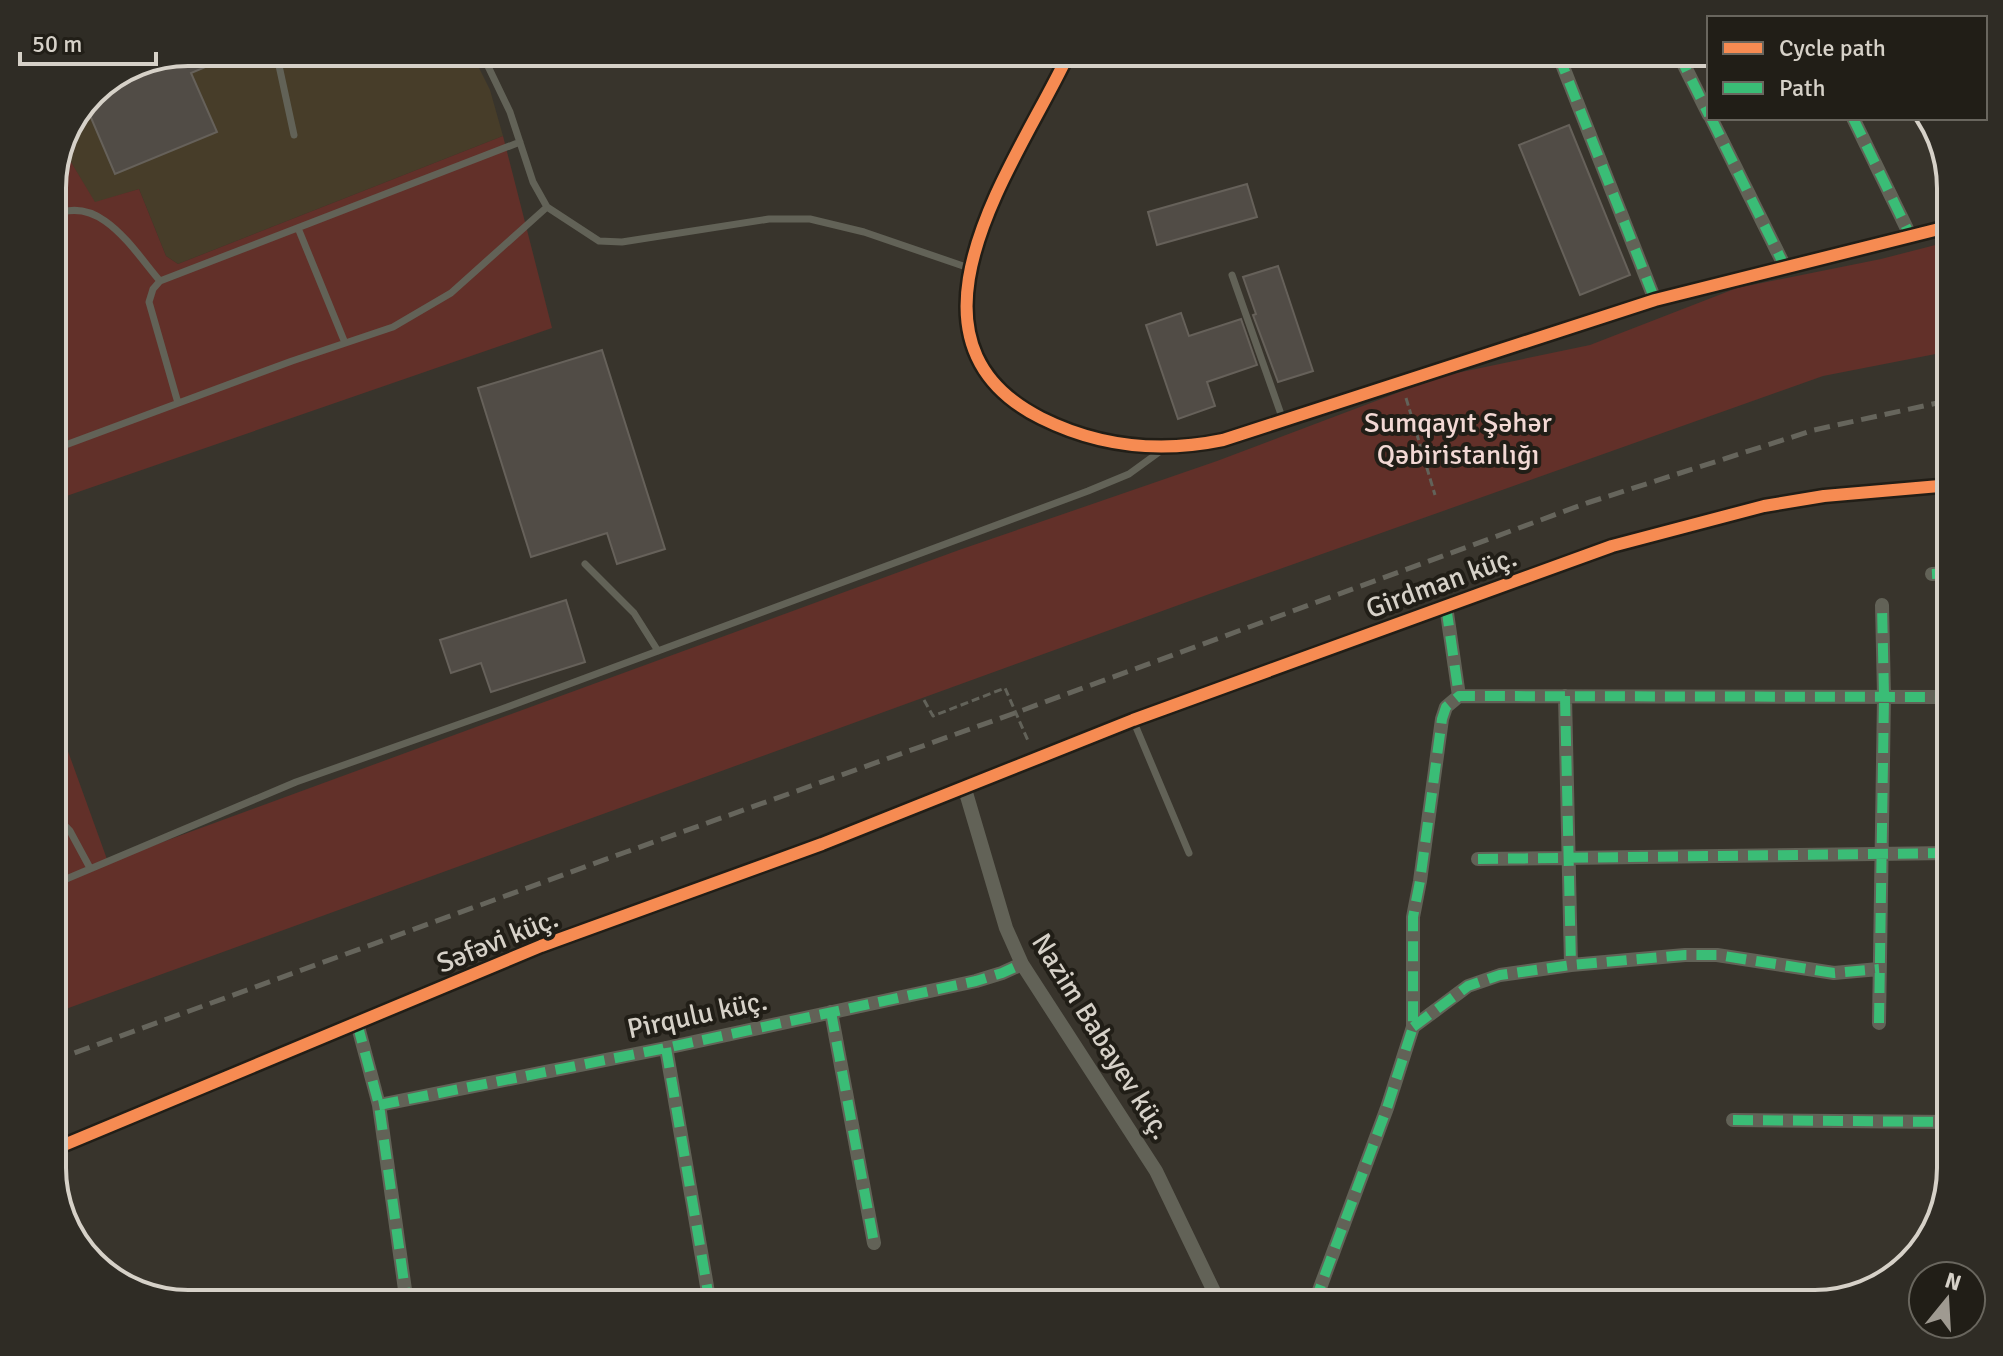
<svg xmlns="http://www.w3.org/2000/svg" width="2003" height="1356" viewBox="0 0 2003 1356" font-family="Signika,sans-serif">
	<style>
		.built { fill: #473d29 }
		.green { fill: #623029 }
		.building { fill: #514c46; stroke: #66615a; stroke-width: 2 }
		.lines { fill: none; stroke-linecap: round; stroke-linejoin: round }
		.path { stroke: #626259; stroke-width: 3; stroke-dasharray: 8 4; stroke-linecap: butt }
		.lane { stroke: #626257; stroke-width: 7 }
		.street { stroke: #626257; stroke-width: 14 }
		.rail { stroke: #66655c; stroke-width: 5; stroke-dasharray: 16 8; stroke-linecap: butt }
		.quiet { stroke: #3abd76; stroke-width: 10; stroke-dasharray: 20 10; stroke-linecap: butt }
		.cycleway-casing { stroke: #211e17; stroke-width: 17 }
		.cycleway { stroke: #f68b52; stroke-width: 12 }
		.labels { text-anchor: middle; stroke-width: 8; stroke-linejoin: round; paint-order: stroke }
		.park-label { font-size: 28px; fill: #f2d8d4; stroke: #211e17 }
		.street-label { font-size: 28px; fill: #d6d1c8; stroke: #211e17 }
		.rim { fill: none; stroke: #d6d1c8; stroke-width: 4 }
	</style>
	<rect width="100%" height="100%" fill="#38342c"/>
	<!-- built -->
	<path class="built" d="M475 60 490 90 503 136 178 264 166 256 139 189 95 203 65 152 92 92 137 62Z"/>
	<!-- green -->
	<path class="green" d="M503 136 552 328 52 501V180L65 152 95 202 139 189 166 256 178 264Z
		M1951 241V351L1823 376 1187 602 52 1014V707L108 862 959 550 1217 461 1442 376 1590 345 1737 288 1881 259Z"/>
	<!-- building -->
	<path class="building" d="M137 62H217L191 73 217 132 115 174 86 106 92 92Z
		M1569 125 1630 275 1580 295 1519 145Z
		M1247 184 1257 217 1157 245 1148 212Z
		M1278 266 1313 371 1278 382 1253 315 1256 314 1243 277Z
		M1181 313 1189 336 1241 319 1257 365 1207 382 1215 406 1178 419 1146 325Z
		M602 350 665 549 617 564 607 533 531 557 478 388Z
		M566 600 585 662 491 692 481 663 451 673 440 640Z"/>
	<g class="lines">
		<!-- path -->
		<path class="path" d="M1406 398 1435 495
			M924 700 933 716 1005 688 1029 743"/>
		<!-- lane -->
		<path class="lane" d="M485 60 510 112 533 182 547 207 599 241 622 242 769 219H810L864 232 969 268
			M278 61 294 135
			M52 216C100 192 133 250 160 281
			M298 228 345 343
			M1232 275 1283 420
			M178 403 149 302 153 289 160 281 520 142
			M52 450 292 361 393 327 451 293 547 207
			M585 564 634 613 658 651
			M1133 720 1189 853
			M52 812 70 831 90 868
			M52 885 296 782 499 710 1088 491 1129 474 1162 450"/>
		<!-- street -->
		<path class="street" d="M1678 53 1709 115
			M1558 54 1655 300
			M1067 57C1018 161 883 338 1041 418 1099 447 1160 453 1223 440L1655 300 1951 226
			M1711 118 1785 267
			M1853 118 1910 235
			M1932 574 1951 573
			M1446 606 1459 696
			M1565 696 1571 965
			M964 786 1006 928 1022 964 1156 1171 1220 1304
			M1478 859 1951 853
			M831 1012 874 1243
			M357 1023 379 1105 407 1304
			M1879 1023 1884 696 1882 605
			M1413 1027 1468 986 1500 975 1571 965 1685 955H1717L1834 973 1879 969
			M666 1048 710 1304
			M379 1105 666 1048 976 981 1002 973 1022 964
			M1733 1120 1951 1122
			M52 1150 541 946 822 844 1133 720 1612 546 1764 506 1824 496 1951 485
			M1314 1304 1387 1108 1413 1027V917L1420 881 1442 719 1446 707 1459 696 1951 697"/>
		<!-- rail -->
		<path class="rail" d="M52 1061 626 852 1015 713 1587 503 1814 430 1951 400"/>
		<!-- quiet -->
		<path class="quiet" d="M1678 53 1709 115
			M1558 54 1655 300
			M1711 118 1785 267
			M1853 118 1910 235
			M1932 574 1951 573
			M1446 606 1459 696
			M1565 696 1571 965
			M1478 859 1951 853
			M831 1012 874 1243
			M357 1023 379 1105 407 1304
			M1879 1023 1884 696 1882 605
			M1413 1027 1468 986 1500 975 1571 965 1685 955H1717L1834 973 1879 969
			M666 1048 710 1304
			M379 1105 666 1048 976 981 1002 973 1022 964
			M1733 1120 1951 1122
			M1314 1304 1387 1108 1413 1027V917L1420 881 1442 719 1446 707 1459 696 1951 697"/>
		<!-- cycleway casing -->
		<g class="cycleway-casing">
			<path id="cycleway" d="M1067 57C1018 161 883 338 1041 418 1099 447 1160 453 1223 440L1655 300 1951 226
				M52 1150 541 946 822 844 1133 720 1612 546 1764 506 1824 496 1951 485"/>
		</g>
		<!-- cycleway -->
		<use href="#cycleway" class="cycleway"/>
	</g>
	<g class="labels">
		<!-- park labels -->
		<g class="park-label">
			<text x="1458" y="432">Sumqayıt Şəhər<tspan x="1458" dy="32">Qəbiristanlığı</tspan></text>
		</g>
		<!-- street labels -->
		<g class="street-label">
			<text transform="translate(1441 582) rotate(-20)" y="10">Girdman küç.</text>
			<text transform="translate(497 940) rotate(-22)" y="10">Səfəvi küç.</text>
			<text transform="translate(697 1014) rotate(-12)" y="10">Pirqulu küç.</text>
			<text transform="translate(1102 1036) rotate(58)" y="10">Nazim Babayev küç.</text>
		</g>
	</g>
	<!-- crop -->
	<path d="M0 0H2003V1356H0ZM188 66H1815A122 122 0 0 1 1937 188V1168A122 122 0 0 1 1815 1290H188A122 122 0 0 1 66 1168V188A122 122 0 0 1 188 66Z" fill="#2f2c25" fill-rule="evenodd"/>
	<path class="rim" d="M188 66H1815A122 122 0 0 1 1937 188V1168A122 122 0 0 1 1815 1290H188A122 122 0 0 1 66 1168V188A122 122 0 0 1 188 66Z"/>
	<!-- legend -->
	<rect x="1707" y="16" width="280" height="104" fill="#211e17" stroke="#69665e" stroke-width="2"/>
	<rect x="1723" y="42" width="40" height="12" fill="#f68b52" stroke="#69665e" stroke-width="2"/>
	<text x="1779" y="56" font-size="24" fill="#d6d1c8">Cycle path</text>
	<rect x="1723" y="82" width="40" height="12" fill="#3abd76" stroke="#69665e" stroke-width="2"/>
	<text x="1779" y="96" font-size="24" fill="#d6d1c8">Path</text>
	<!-- north arrow -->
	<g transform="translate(1947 1300) rotate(18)"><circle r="38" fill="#211e17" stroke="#69665e" stroke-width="2"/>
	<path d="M0-6L14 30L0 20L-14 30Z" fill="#9f9a91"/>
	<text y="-12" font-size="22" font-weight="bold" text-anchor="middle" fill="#d6d1c8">N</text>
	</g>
	<!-- scale -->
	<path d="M20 52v12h136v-12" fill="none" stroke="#d6d1c8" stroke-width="4"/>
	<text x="32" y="52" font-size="24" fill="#d6d1c8" stroke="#211e17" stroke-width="6" paint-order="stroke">50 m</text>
</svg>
